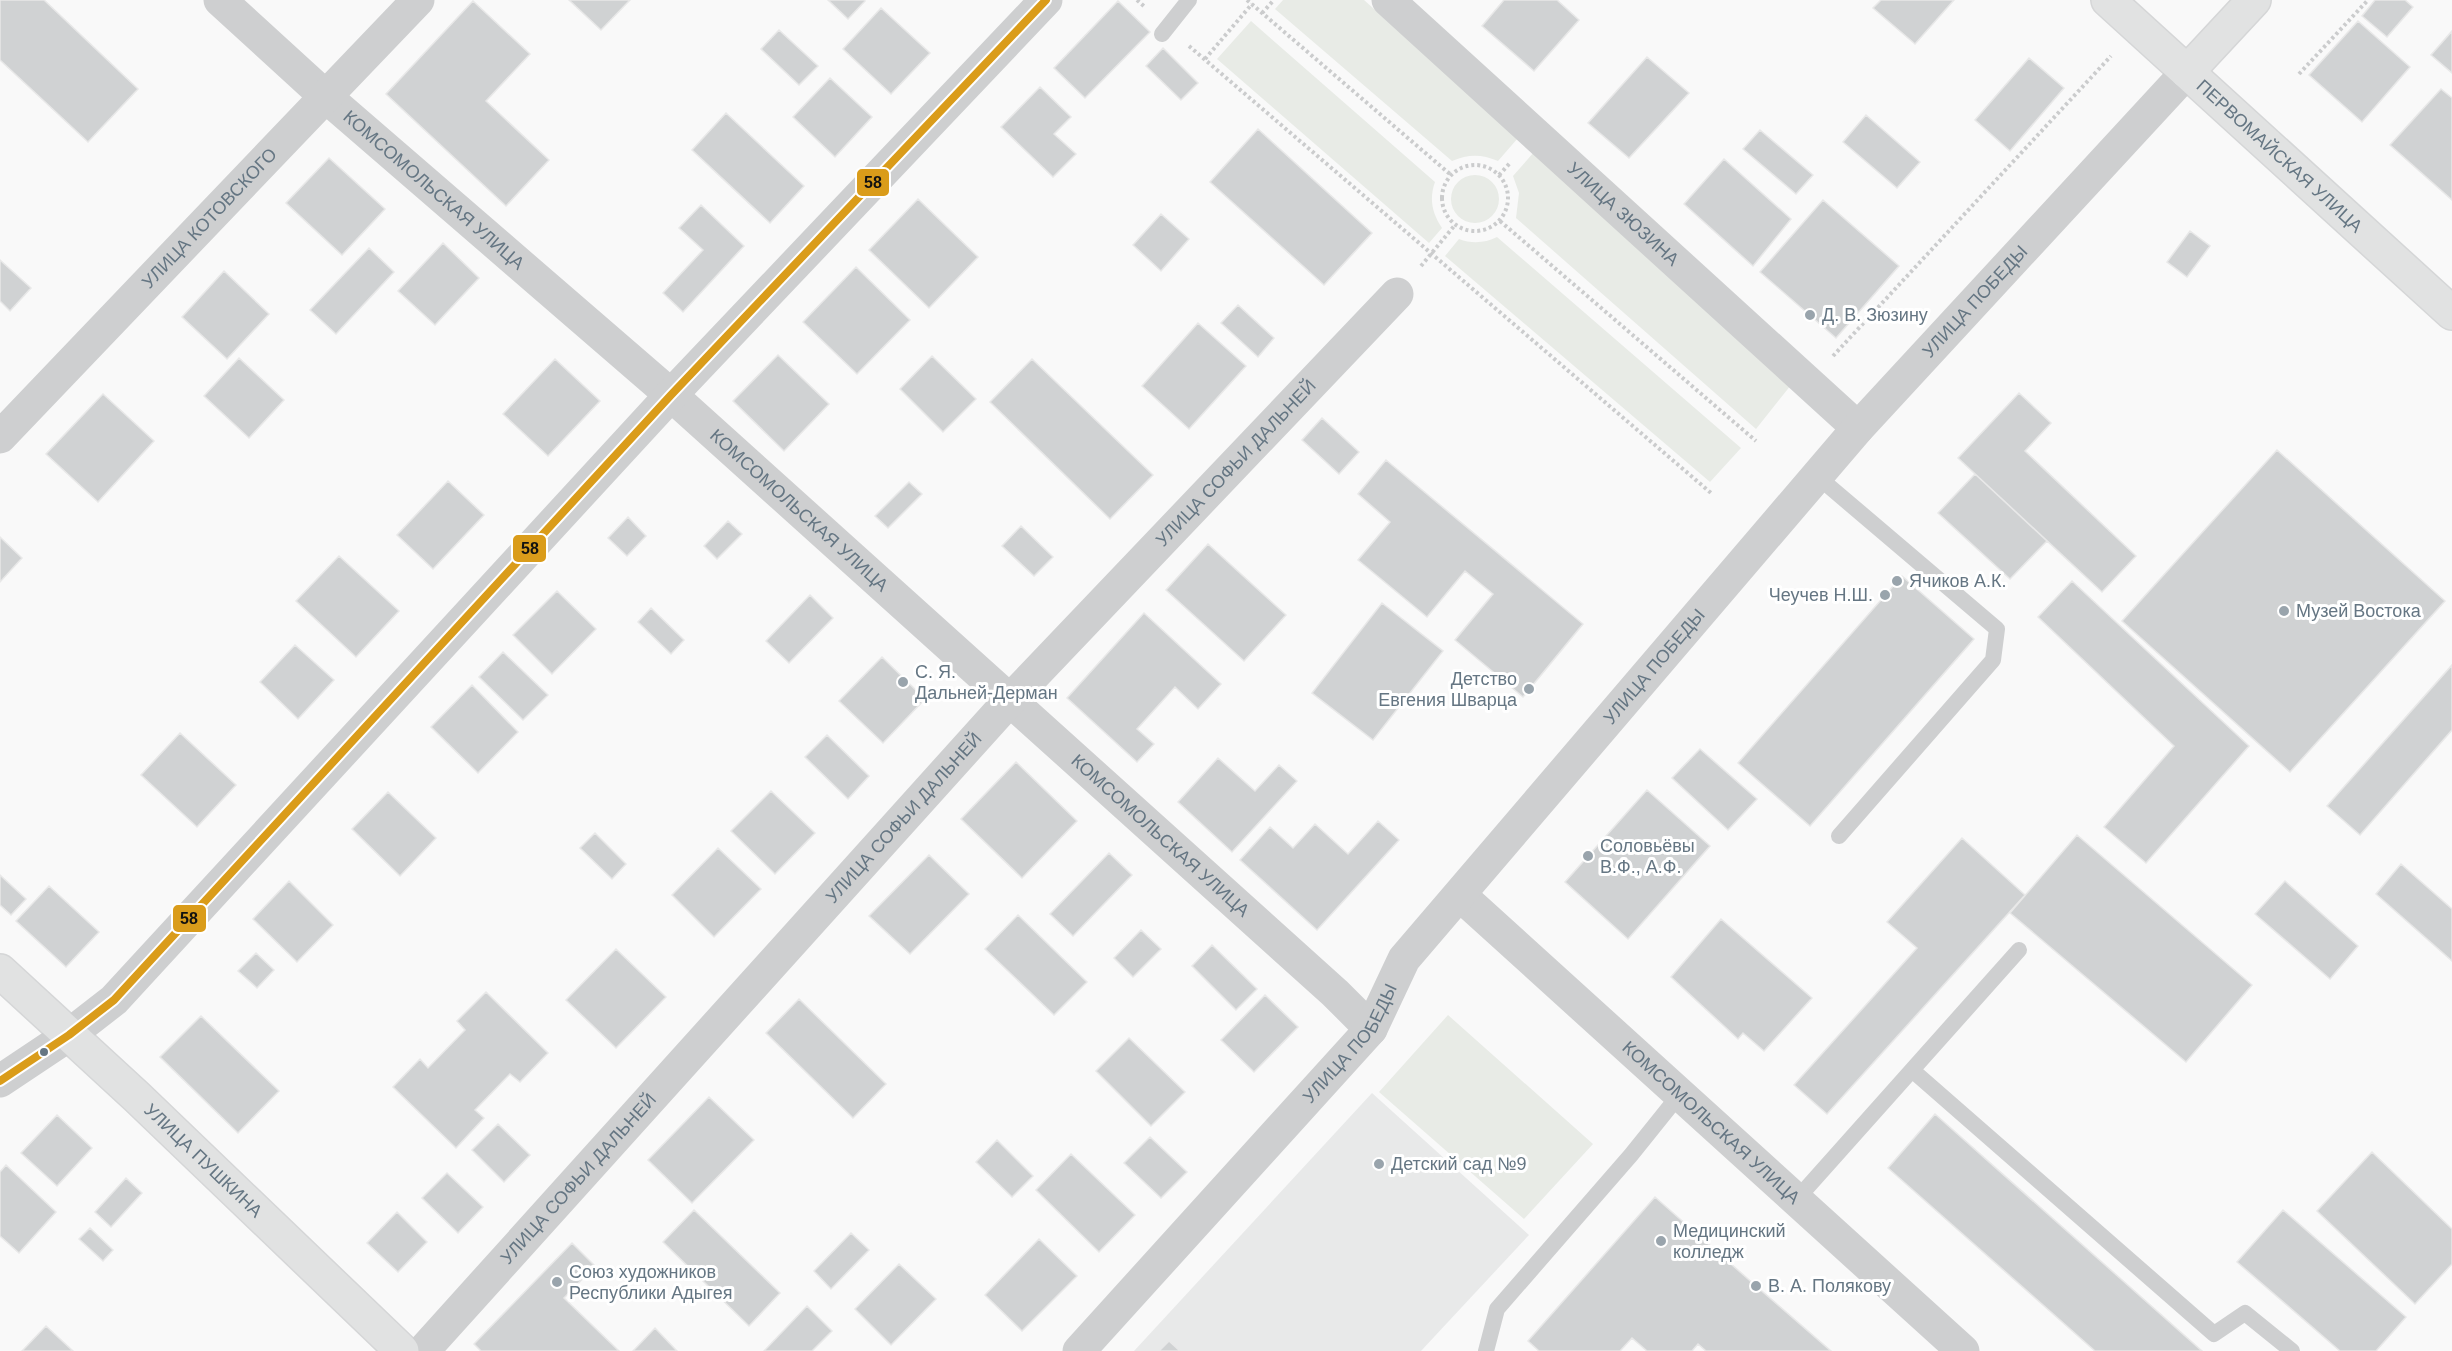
<svg xmlns="http://www.w3.org/2000/svg" width="2452" height="1351" viewBox="0 0 2452 1351" font-family="Arial,sans-serif">
	<style>
		.built { fill: #e8e9e9 }
		.green { fill: #e8ebe6 }
		.building { fill: #d0d2d3; stroke: #e8e8e8; stroke-width: 1.5 }
		.lines { fill: none; stroke-linecap: round; stroke-linejoin: round }
		.secondary-casing { stroke: #d5d6d7; stroke-width: 36 }
		.path { stroke: #cbcccd; stroke-width: 4; stroke-dasharray: 3 3; stroke-linecap: butt }
		.lane { stroke: #cecfd0; stroke-width: 16 }
		.street { stroke: #cecfd0; stroke-width: 33 }
		.secondary { stroke: #e1e2e2; stroke-width: 33 }
		.bus-1-casing { stroke: #fff; stroke-width: 12 }
		.bus-1 { stroke: #da9c1a; stroke-width: 8 }
		.poi-dot { fill: #99a4ac; stroke: #fff; stroke-width: 2 }
		.bus-dot { fill: #657683; stroke: #fff; stroke-width: 2 }
		.labels { text-anchor: middle; stroke-width: 6; stroke-linejoin: round; paint-order: stroke }
		.street-label { font-size: 18px; fill: #657683; stroke: #fff }
		.poi-label { font-size: 18px; fill: #657683; stroke: #fff; text-anchor: start }
		.line-badge { stroke: #fff; stroke-width: 2 }
		.pale-badge-label { font-size: 16px; text-anchor: middle; font-weight: bold; fill: #111 }
	</style>
	<rect width="100%" height="100%" fill="#f9f9f9"/>
	<!-- built -->
	<path class="built" d="M1372 1093 1529 1235 1421 1351H1134Z"/>
	<!-- green -->
	<path class="green" d="M1283 0H1364L1518 138 1498 161C1481 154 1469 154 1452 161L1275 9Z
		M1251 21 1435 182C1429 199 1432 213 1442 228L1429 243 1217 59Z
		M1534 152 1791 385 1756 429 1516 218 1519 193 1513 176Z
		M1451 199a24 24 0 1 1 48 0a24 24 0 1 1-48 0Z
		M1497 237 1741 448 1710 482 1445 256 1459 239C1472 244 1485 243 1497 237Z
		M1448 1015 1593 1144 1524 1219 1379 1092Z"/>
	<!-- building -->
	<path class="building" d="M0 0H44L138 89 88 142 0 60Z
		M569 0H630L601 30Z
		M828 0H864L865 1 848 19Z
		M1504 0H1557L1579 20 1534 71 1482 26Z
		M1881 0H1954L1915 44 1873 8Z
		M2375 0H2405L2413 7 2387 37 2362 16Z
		M473 1 530 54 486 101 549 160 506 206 386 94Z
		M1118 1 1150 32 1085 98 1054 68Z
		M881 8 930 53 891 94 843 49Z
		M2358 21 2410 67 2362 122 2309 75Z
		M779 30 818 66 799 85 761 49Z
		M2452 31V73L2431 55Z
		M1163 48 1198 83 1181 100 1146 66Z
		M1647 57 1689 93 1629 158 1588 123Z
		M2029 58 2064 88 2010 151 1975 120Z
		M830 78 872 117 835 157 793 117Z
		M1040 87 1071 117 1054 134 1076 154 1053 177 1001 127Z
		M2441 89 2452 98V200L2390 145Z
		M726 113 804 186 770 223 692 150Z
		M1866 115 1920 162 1897 188 1843 142Z
		M1258 129 1372 233 1324 285 1210 182Z
		M1760 130 1813 175 1796 194 1743 149Z
		M329 158 385 209 342 255 286 203Z
		M1724 159 1791 219 1753 266 1684 204Z
		M918 199 978 257 929 308 869 250Z
		M1823 200 1899 266 1836 338 1760 272Z
		M701 205 744 246 683 312 663 293 703 250 679 228Z
		M1161 214 1189 239 1161 271 1133 245Z
		M2190 231 2210 246 2187 277 2167 262Z
		M443 243 479 278 435 325 398 291Z
		M369 248 394 272 336 334 310 310Z
		M0 260 31 288 10 311 0 301Z
		M856 267 910 320 857 374 803 322Z
		M224 271 269 314 227 359 182 317Z
		M1238 305 1274 338 1258 357 1221 323Z
		M1198 323 1246 366 1189 429 1142 386Z
		M778 355 829 404 784 451 733 401Z
		M932 356 976 399 943 432 900 389Z
		M239 358 284 400 249 438 204 396Z
		M555 359 600 401 548 456 503 414Z
		M1032 359 1153 475 1110 519 990 402Z
		M2019 393 2051 423 2025 451 2136 556 2102 592 1958 458Z
		M103 394 154 441 98 502 46 454Z
		M1322 418 1359 452 1339 474 1302 440Z
		M2277 450 2445 601 2290 772 2122 621Z
		M1386 460 1583 624 1523 697 1455 640 1493 594 1465 571 1427 617 1358 560 1390 522 1358 494Z
		M1975 474 2047 541 2010 579 1938 513Z
		M448 481 484 515 433 569 397 535Z
		M909 482 922 494 888 528 875 516Z
		M628 517 646 536 627 556 608 538Z
		M728 521 742 534 717 559 704 546Z
		M1021 526 1053 557 1034 576 1002 546Z
		M0 537 22 558 0 582Z
		M1208 544 1286 615 1244 661 1166 590Z
		M339 556 399 611 356 657 296 601Z
		M1902 576 1974 639 1810 826 1738 763Z
		M2072 581 2249 746 2146 863 2104 827 2174 746 2038 617Z
		M557 591 596 629 552 674 513 635Z
		M810 595 833 618 789 663 766 641Z
		M1382 603 1443 651 1373 740 1312 693Z
		M651 608 684 640 671 654 638 622Z
		M1144 613 1221 684 1198 709 1175 687 1137 729 1154 744 1137 762 1067 698Z
		M295 645 334 680 298 719 260 682Z
		M503 652 548 695 523 720 479 677Z
		M882 657 925 699 883 743 839 701Z
		M2452 665V730L2360 835 2327 806Z
		M472 685 518 732 478 773 431 727Z
		M180 733 236 785 197 827 141 775Z
		M827 735 869 776 848 799 805 757Z
		M1700 749 1757 799 1728 830 1672 778Z
		M1218 758 1255 791 1279 765 1297 781 1232 852 1178 802Z
		M1016 762 1077 821 1022 878 961 819Z
		M1647 790 1710 846 1628 939 1565 882Z
		M771 791 815 833 775 874 731 831Z
		M388 792 436 838 400 876 352 829Z
		M1378 821 1399 840 1317 930 1240 860 1270 827 1293 848 1315 824 1348 854Z
		M595 833 626 864 612 879 580 848Z
		M2077 835 2252 985 2186 1062 2010 913Z
		M1962 838 2025 895 1827 1114 1794 1085 1917 948 1887 922Z
		M718 848 761 889 714 937 672 895Z
		M1109 853 1132 875 1073 936 1050 914Z
		M929 855 969 894 910 954 869 916Z
		M2401 864 2452 909V961L2376 894Z
		M0 875 26 899 11 915 0 905Z
		M289 881 333 925 297 962 253 919Z
		M2285 881 2358 946 2330 979 2255 914Z
		M49 886 99 932 66 967 16 921Z
		M1018 915 1087 982 1054 1015 985 949Z
		M1721 919 1812 998 1764 1051 1743 1033 1738 1039 1671 977Z
		M1141 930 1161 949 1133 977 1114 958Z
		M1212 945 1257 989 1236 1010 1192 966Z
		M616 949 666 997 616 1048 566 1000Z
		M256 953 274 970 257 988 238 971Z
		M486 992 548 1053 520 1082 510 1074 475 1110 484 1118 456 1148 393 1087 420 1059 428 1068 465 1030 457 1021Z
		M1265 995 1298 1027 1254 1072 1221 1040Z
		M799 999 886 1084 853 1118 766 1033Z
		M201 1016 279 1091 238 1133 160 1057Z
		M1129 1038 1185 1092 1151 1126 1096 1071Z
		M709 1097 754 1140 692 1203 648 1160Z
		M1935 1114 2202 1351H2095L1888 1168Z
		M57 1115 92 1148 57 1186 21 1153Z
		M498 1124 530 1155 504 1182 472 1150Z
		M1150 1137 1187 1172 1161 1198 1124 1163Z
		M997 1140 1033 1176 1012 1197 976 1162Z
		M2372 1152 2452 1229V1264L2415 1304 2317 1211Z
		M1071 1154 1135 1215 1099 1252 1036 1190Z
		M6 1165 56 1212 19 1253 0 1236V1172Z
		M447 1173 483 1207 458 1233 422 1198Z
		M126 1178 142 1193 111 1227 95 1212Z
		M1655 1197 1756 1286 1831 1351H1706L1698 1344 1692 1351H1647L1632 1338 1620 1351H1539L1528 1341Z
		M694 1210 780 1293 749 1326 663 1242Z
		M2283 1210 2406 1317 2376 1351H2340L2237 1262Z
		M397 1212 427 1242 398 1272 367 1243Z
		M90 1228 113 1250 103 1261 79 1239Z
		M851 1233 869 1250 831 1289 814 1271Z
		M1039 1239 1077 1276 1022 1331 985 1295Z
		M572 1243 595 1266 564 1298 619 1351H481L474 1344Z
		M899 1264 936 1299 891 1345 855 1309Z
		M807 1306 832 1331 812 1351H764Z
		M46 1326 73 1351H22Z
		M655 1328 677 1351H633Z
		M1169 1341 1180 1351H1159Z"/>
	<g class="lines">
		<!-- secondary casing -->
		<g class="secondary-casing">
			<g id="secondary">
				<path id="s7" d="M2108 0 2452 313"/>
				<path d="M2187 72 2254 0"/>
				<path id="s8" d="M0 971 137 1097 402 1351"/>
			</g>
		</g>
		<!-- path -->
		<path class="path" d="M1137 0 1145 7
			M1247 0 1451 175
			M1262 13 1274 0
			M1189 46 1711 493
			M1205 59 1252 4
			M2299 74 2368 0
			M1442 198a33 33 0 1 1 66 0a33 33 0 1 1-66 0Z
			M1499 175 1511 162
			M1500 221 1756 441
			M1421 266 1455 225
			M1833 356 2111 56"/>
		<!-- lane -->
		<path class="lane" d="M1162 34 1189 0
			M1817 476 1997 629 1993 660 1839 836
			M1912 1070 2214 1334 2245 1313 2292 1351
			M1796 1200 2019 950
			M1486 1351 1497 1309 1631 1155 1680 1094"/>
		<!-- street -->
		<g class="street">
			<path id="s1" d="M220 0 325 96 671 395 1335 993 1371 1029"/>
			<path id="s2" d="M1388 0 1858 428"/>
			<path id="s3" d="M0 437 418 0"/>
			<path id="s4" d="M1460 895 1963 1351"/>
			<path d="M0 1081 69 1035 114 1000 671 395 1046 0"/>
			<path id="s5" d="M423 1351 1010 700 1397 294"/>
			<path id="s6" d="M1079 1351 1371 1029 1404 959 1858 428 2187 72"/>
		</g>
		<!-- secondary -->
		<use href="#secondary" class="secondary"/>
		<!-- bus-1 casing -->
		<g class="bus-1-casing">
			<path id="bus-1" d="M0 1081 69 1035 114 1000 671 395 1046 0"/>
		</g>
		<!-- bus-1 -->
		<use href="#bus-1" class="bus-1"/>
	</g>
	<!-- markers -->
	<g class="poi-dot">
		<circle cx="1810" cy="315" r="6"/>
		<circle cx="1897" cy="581" r="6"/>
		<circle cx="1885" cy="595" r="6"/>
		<circle cx="2284" cy="611" r="6"/>
		<circle cx="903" cy="682" r="6"/>
		<circle cx="1529" cy="689" r="6"/>
		<circle cx="1588" cy="856" r="6"/>
		<circle cx="1379" cy="1164" r="6"/>
		<circle cx="1661" cy="1241" r="6"/>
		<circle cx="557" cy="1282" r="6"/>
		<circle cx="1756" cy="1286" r="6"/>
	</g>
	<circle class="bus-dot" cx="44" cy="1052" r="5"/>
	<g class="labels">
		<!-- street labels -->
		<g class="street-label">
			<text dy="6" stroke="none"><textPath href="#s7" startOffset="232">ПЕРВОМАЙСКАЯ УЛИЦА</textPath></text>
			<text dy="6" stroke="none"><textPath href="#s1" startOffset="286">КОМСОМОЛЬСКАЯ УЛИЦА</textPath></text>
			<text dy="6" stroke="none"><textPath href="#s2" startOffset="318">УЛИЦА ЗЮЗИНА</textPath></text>
			<text dy="6" stroke="none"><textPath href="#s3" startOffset="303">УЛИЦА КОТОВСКОГО</textPath></text>
			<text dy="6" stroke="none"><textPath href="#s6" startOffset="1383">УЛИЦА ПОБЕДЫ</textPath></text>
			<text dy="6" stroke="none"><textPath href="#s5" startOffset="1204">УЛИЦА СОФЬИ ДАЛЬНЕЙ</textPath></text>
			<text dy="6" stroke="none"><textPath href="#s1" startOffset="772">КОМСОМОЛЬСКАЯ УЛИЦА</textPath></text>
			<text dy="6" stroke="none"><textPath href="#s6" startOffset="897">УЛИЦА ПОБЕДЫ</textPath></text>
			<text dy="6" stroke="none"><textPath href="#s5" startOffset="718">УЛИЦА СОФЬИ ДАЛЬНЕЙ</textPath></text>
			<text dy="6" stroke="none"><textPath href="#s1" startOffset="1258">КОМСОМОЛЬСКАЯ УЛИЦА</textPath></text>
			<text dy="6" stroke="none"><textPath href="#s6" startOffset="411">УЛИЦА ПОБЕДЫ</textPath></text>
			<text dy="6" stroke="none"><textPath href="#s4" startOffset="339">КОМСОМОЛЬСКАЯ УЛИЦА</textPath></text>
			<text dy="6" stroke="none"><textPath href="#s8" startOffset="278">УЛИЦА ПУШКИНА</textPath></text>
			<text dy="6" stroke="none"><textPath href="#s5" startOffset="232">УЛИЦА СОФЬИ ДАЛЬНЕЙ</textPath></text>
		</g>
		<!-- poi labels -->
		<g class="poi-label">
			<text x="1822" y="321">Д. В. Зюзину</text>
			<text x="1909" y="587">Ячиков А.К.</text>
			<text x="1873" y="601" text-anchor="end">Чеучев Н.Ш.</text>
			<text x="2296" y="617">Музей Востока</text>
			<text x="915" y="678">С. Я.<tspan x="915" dy="21">Дальней-Дерман</tspan></text>
			<text x="1517" y="685" text-anchor="end">Детство<tspan x="1517" dy="21">Евгения Шварца</tspan></text>
			<text x="1600" y="852">Соловьёвы<tspan x="1600" dy="21">В.Ф., А.Ф.</tspan></text>
			<text x="1391" y="1170">Детский сад №9</text>
			<text x="1673" y="1237">Медицинский<tspan x="1673" dy="21">колледж</tspan></text>
			<text x="569" y="1278">Союз художников<tspan x="569" dy="21">Республики Адыгея</tspan></text>
			<text x="1768" y="1292">В. А. Полякову</text>
		</g>
	</g>
	<g class="line-badge">
		<rect x="856" y="168" width="34" height="29" rx="6" fill="#da9c1a"/>
		<rect x="512" y="534" width="35" height="29" rx="6" fill="#da9c1a"/>
		<rect x="172" y="904" width="35" height="29" rx="6" fill="#da9c1a"/>
	</g>
	<g class="pale-badge-label">
		<text x="873" y="188">58</text>
		<text x="530" y="554">58</text>
		<text x="189" y="924">58</text>
	</g>
</svg>
